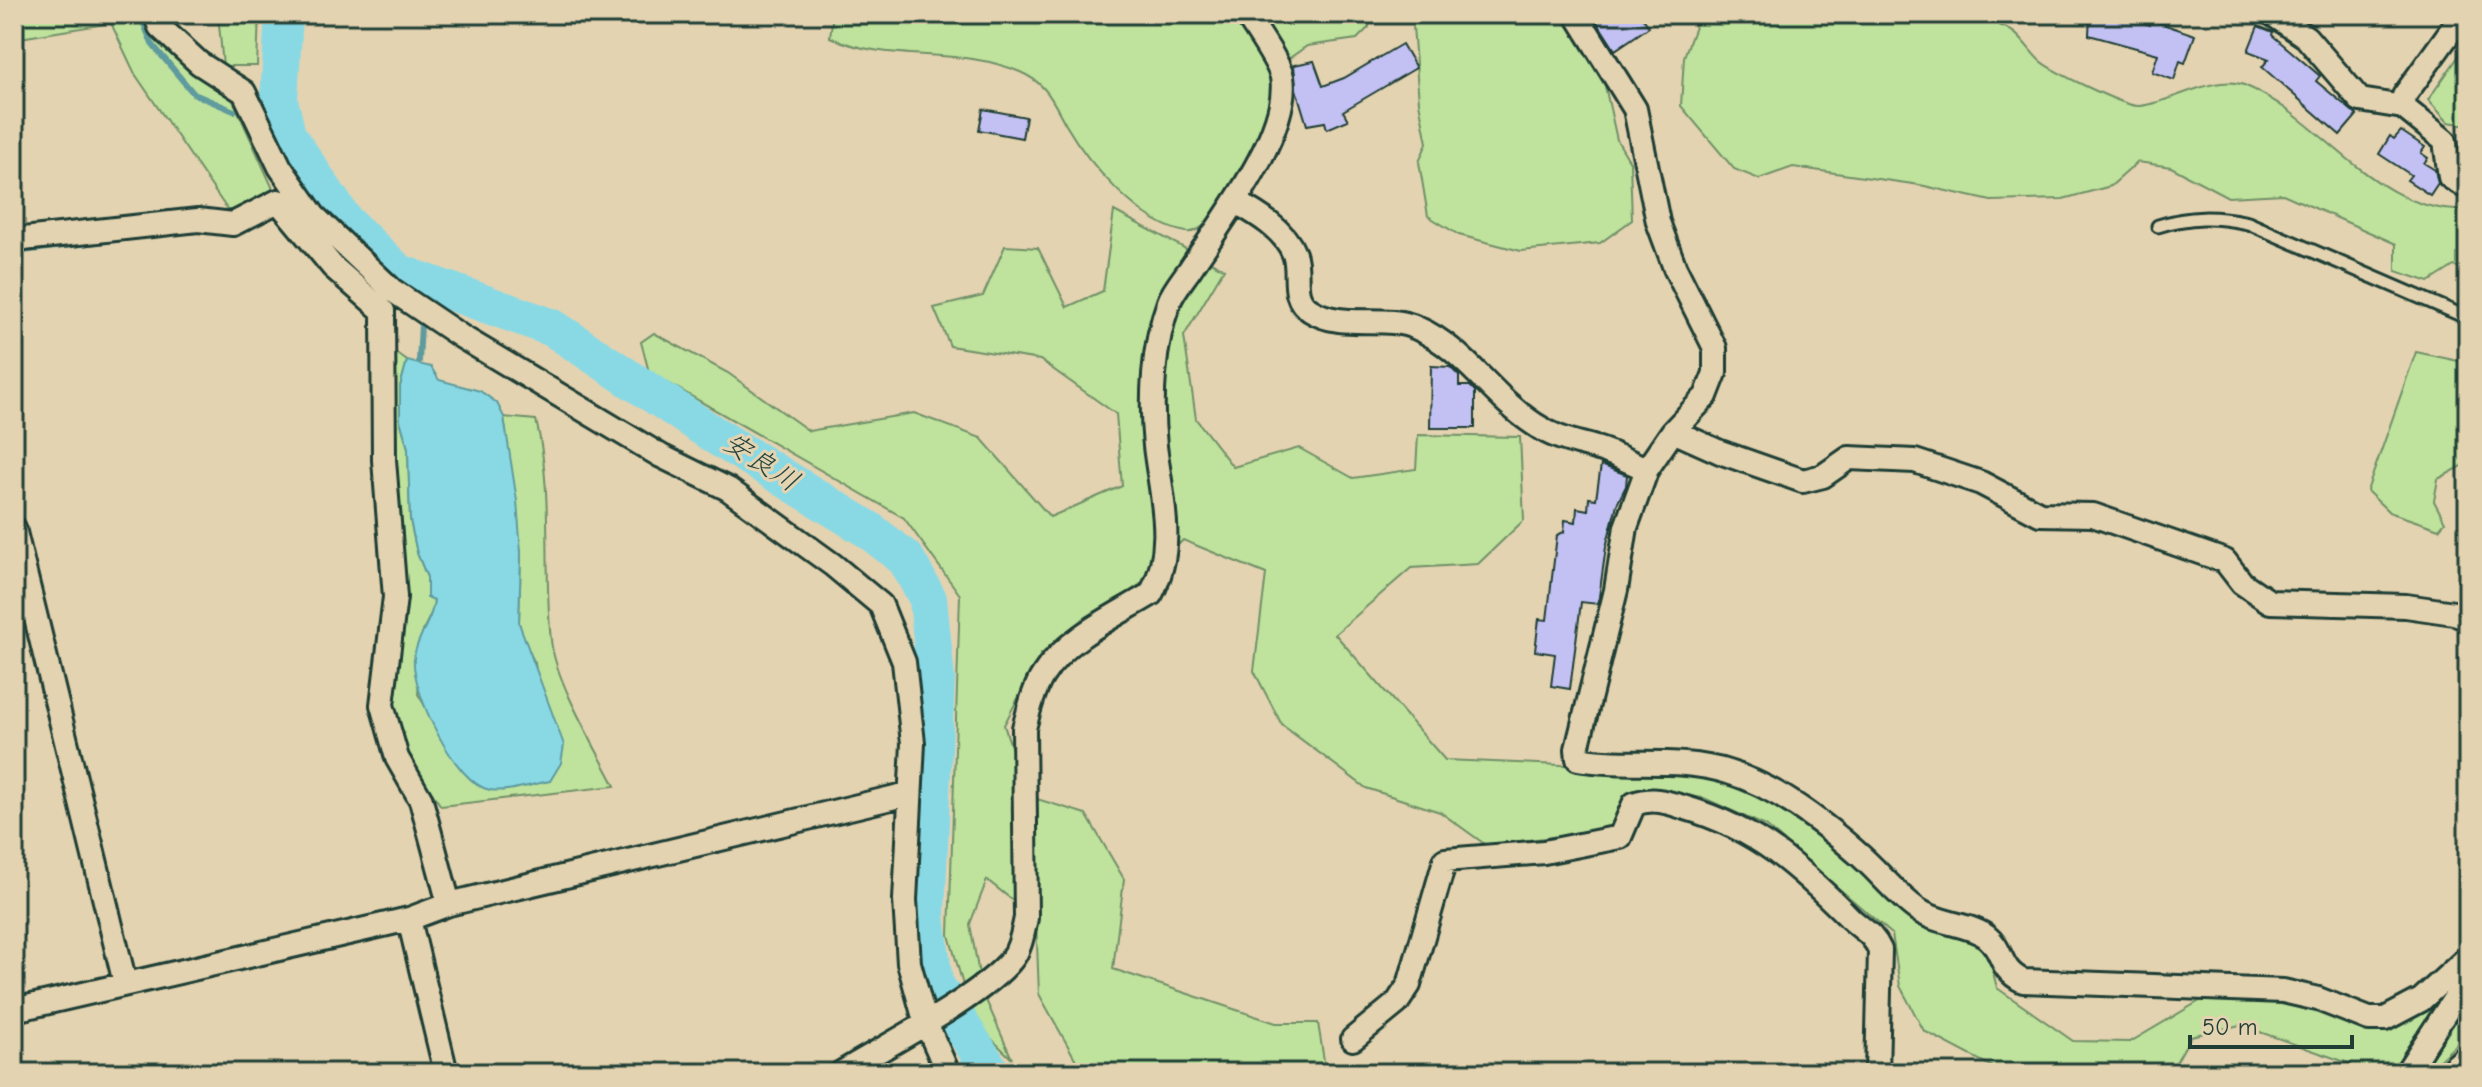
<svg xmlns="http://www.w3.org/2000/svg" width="2482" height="1087" viewBox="0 0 2482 1087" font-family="'Comic Neue','Klee One',sans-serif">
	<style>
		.green { fill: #bfe29c; stroke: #6f9068; stroke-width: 2 }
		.water { fill: #89d9e5; stroke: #5f9b9e; stroke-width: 2 }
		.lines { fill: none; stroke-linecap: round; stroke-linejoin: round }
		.stream { stroke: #5f9b9e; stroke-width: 6 }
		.river { stroke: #89d9e5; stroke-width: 38 }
		.building { fill: #c3c1f3; stroke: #1f3d34; stroke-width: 2 }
		.service-casing { stroke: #1f3d34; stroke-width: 17 }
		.minor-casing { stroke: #1f3d34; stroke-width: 28 }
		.motorway-casing { stroke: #1f3d34; stroke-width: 46 }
		.service { stroke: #e4d3b0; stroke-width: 11 }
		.minor { stroke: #e4d3b0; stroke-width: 22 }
		.motorway { stroke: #e4d3b0; stroke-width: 40 }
		.labels { text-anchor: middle; stroke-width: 6; stroke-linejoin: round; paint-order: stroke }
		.water-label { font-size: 28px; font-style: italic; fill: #24453d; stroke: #e4d3b0 }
	</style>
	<rect width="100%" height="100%" fill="#e4d3b0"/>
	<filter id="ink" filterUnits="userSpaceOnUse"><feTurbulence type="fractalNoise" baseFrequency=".0125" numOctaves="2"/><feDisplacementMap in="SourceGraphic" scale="16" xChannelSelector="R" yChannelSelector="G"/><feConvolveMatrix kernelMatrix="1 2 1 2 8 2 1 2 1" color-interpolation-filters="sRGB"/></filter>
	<g filter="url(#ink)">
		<!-- green -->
		<path class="green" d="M14 14H148L160 38 232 98 274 191 229 212 135 74 111 23 14 39Z
			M218 14H259L257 66H223Z
			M833 14H1368L1369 27 1357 39 1307 46 1271 71C1273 88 1269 108 1264 125 1257 149 1214 237 1186 232 1141 225 1088 163 1066 125 1053 102 1047 83 1020 72 960 45 889 65 830 37Z
			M1412 14H1571L1586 54 1601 68 1617 140 1630 162 1632 220 1600 243 1521 251 1459 235 1428 216 1419 162 1427 143 1419 102Z
			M1688 14H1993L1999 25C2020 32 2024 45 2039 60 2049 70 2124 106 2138 106 2164 106 2215 73 2244 85 2324 118 2375 215 2468 210V270L2454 266 2429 282 2396 271V244L2283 194 2228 197 2171 167 2138 162 2111 186 2063 199 1991 201 1920 185 1793 167 1759 179 1734 169 1681 106 1684 57 1697 21Z
			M2468 43V125L2448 122 2428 100Z
			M1114 211 1224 269 1184 336 1196 419 1233 467 1299 448 1353 478 1416 469 1418 435 1520 437 1524 520 1478 564 1411 568 1335 634 1445 760 1678 770 1730 780 1790 810 1920 922 1987 949 1997 988 2073 1041 2130 1042 2203 999 2296 1003 2397 1025 2468 985V1034L2425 1073H2349L2351 1064 2240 1025 2191 1036 2170 1073H2004L1924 1031 1900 986 1892 934 1766 826 1704 798 1641 791 1622 803 1614 830 1486 845 1440 812 1366 788 1282 725 1254 671 1266 574 1183 540 1142 583 1041 654 1004 725 1027 796 1086 814 1124 879 1113 969 1276 1023H1318L1326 1073H1083L1039 994 1036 919 987 880 970 924 982 991 1012 1059 973 1021 949 935 960 595 904 518 649 372 641 342 654 333 728 373 809 431 914 413 981 438 1050 517 1122 486 1116 414 1040 360 950 346 934 308 983 296 1005 246 1038 248 1067 307 1103 291Z
			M391 349 407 361 400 387V420L408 448 410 520 417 553 427 577V596L434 600 433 610 423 630 418 694 440 732 492 790 550 781 535 663 523 640 519 623 521 553 504 417 536 420C554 494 543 566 551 640 555 681 596 748 615 786L441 806 402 749 392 692Z
			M2416 352 2468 363V463L2438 479 2434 501 2445 522 2439 529 2389 512 2367 491Z"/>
		<!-- water -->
		<path class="water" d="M407 361 431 367 439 380 480 391 497 403 504 417 517 501 521 553 519 623 564 745 561 763 550 781C533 784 507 793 490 790 455 784 411 691 414 658 416 637 433 620 434 600L427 597V577L417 553 410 520 408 448 400 420V387Z"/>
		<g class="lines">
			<!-- stream -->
			<path class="stream" d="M140 14 152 44 194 94 234 111
				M14 252 139 237
				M399 273 431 304
				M419 361 421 325"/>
			<!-- river -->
			<path class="river" d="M284 14 279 100 287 135 345 222 399 273 553 328 716 436 869 530 906 559 928 599 936 679 926 916 934 983 992 1073"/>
		</g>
		<!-- building -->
		<path class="building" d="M1592 14H1640L1649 27 1615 50Z
			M2090 14H2117L2150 25 2151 20 2195 35 2185 63 2180 61 2174 80 2152 72 2158 54 2089 35Z
			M2258 26 2273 32 2272 35 2320 76 2316 81 2357 115 2340 135 2262 67 2269 59 2248 51Z
			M1402 44 1416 68 1343 111 1348 120 1327 129 1325 122 1307 125 1296 89 1294 65 1314 61 1323 86 1344 78Z
			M983 109 1026 117 1022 138 979 130Z
			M2401 131 2425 147 2421 153 2428 158 2424 163 2435 170 2438 183 2430 195 2407 180 2411 175 2379 154 2390 136 2394 139Z
			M1431 366 1450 367 1459 376V386H1470L1475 391V428H1430Z
			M1601 465 1627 475 1626 486 1617 504 1606 547 1598 604 1581 602 1570 689 1551 686 1555 654 1535 651 1539 619 1547 620 1557 535 1564 532 1565 520 1576 522 1577 508 1588 510 1589 498 1596 499Z"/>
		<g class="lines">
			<!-- service casing -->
			<g class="service-casing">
				<path id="service" d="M2158 226C2190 216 2215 216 2248 223L2468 318"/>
			</g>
			<!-- minor casing -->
			<g class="minor-casing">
				<path id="minor" d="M155 14 160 27 199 63 244 92 280 167 314 216 392 290 462 337 661 456 728 489 833 565 881 605 904 662 913 743 905 900 909 963 925 1021 948 1073
					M1576 14 1635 109 1658 222 1675 268 1715 348V373L1706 396 1673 431
					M2272 14 2306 37 2360 100 2403 107 2445 141 2450 177 2468 188
					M2403 107 2404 96 2463 14
					M1236 202C1257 214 1285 230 1294 254 1301 272 1289 297 1310 310 1342 331 1384 313 1417 328 1465 349 1492 397 1534 424 1557 440 1577 442 1602 450 1617 455 1632 463 1647 469
					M14 240 198 220 233 224 278 201 333 267 383 311 384 460 395 597 382 705 397 758 421 800 449 904
					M14 528 125 983
					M2468 620 2454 613 2406 606 2270 602 2242 583 2225 561 2093 515 2040 514 1981 483 1915 461 1849 458 1823 476 1803 481 1720 452 1673 431 1647 469 1626 527 1616 590 1577 749 1578 759C1628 768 1678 756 1728 772 1775 786 1820 820 1856 852 1878 870 1895 894 1918 910 1938 924 1967 923 1986 936 2005 951 1997 968 2023 981L2283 991 2318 999 2369 1019H2385L2421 1000 2468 957
					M409 919 446 1073
					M14 1010 409 919 449 904 908 794
					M1353 1039 1397 1003 1409 985 1445 860 1544 852 1620 837 1634 804C1654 797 1666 802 1686 808 1758 829 1800 868 1851 919 1863 930 1873 934 1880 950L1877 1073
					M841 1073C885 1046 983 996 1012 959 1021 948 1023 931 1026 918L1024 728C1029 711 1033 690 1043 675 1066 638 1115 616 1151 594 1177 546 1161 497 1155 446 1150 400 1153 345 1169 302 1174 289 1185 277 1192 266 1221 222 1291 131 1282 77 1279 62 1255 29 1246 14
					M2406 1073 2468 978"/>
			</g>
			<!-- motorway casing -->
			<g class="motorway-casing">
				<path id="motorway" d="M2461 1073 2468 1067"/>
			</g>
			<!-- service -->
			<use href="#service" class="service"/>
			<!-- minor -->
			<use href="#minor" class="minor"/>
			<!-- motorway -->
			<use href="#motorway" class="motorway"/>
		</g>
	</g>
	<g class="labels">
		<!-- water labels -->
		<g class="water-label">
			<text transform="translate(762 461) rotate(33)" y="10">安良川</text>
		</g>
	</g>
	<!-- margin -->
	<rect width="2482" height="1087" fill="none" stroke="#e4d3b0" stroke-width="48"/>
	<rect x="24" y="24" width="2434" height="1039" fill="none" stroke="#1f3d34" stroke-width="3" filter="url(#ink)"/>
	<!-- scale -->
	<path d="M2190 1035v12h162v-12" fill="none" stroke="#1f3d34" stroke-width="4"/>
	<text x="2202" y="1035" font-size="24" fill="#1f3d34" stroke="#e4d3b0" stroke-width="6" paint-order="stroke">50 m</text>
</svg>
